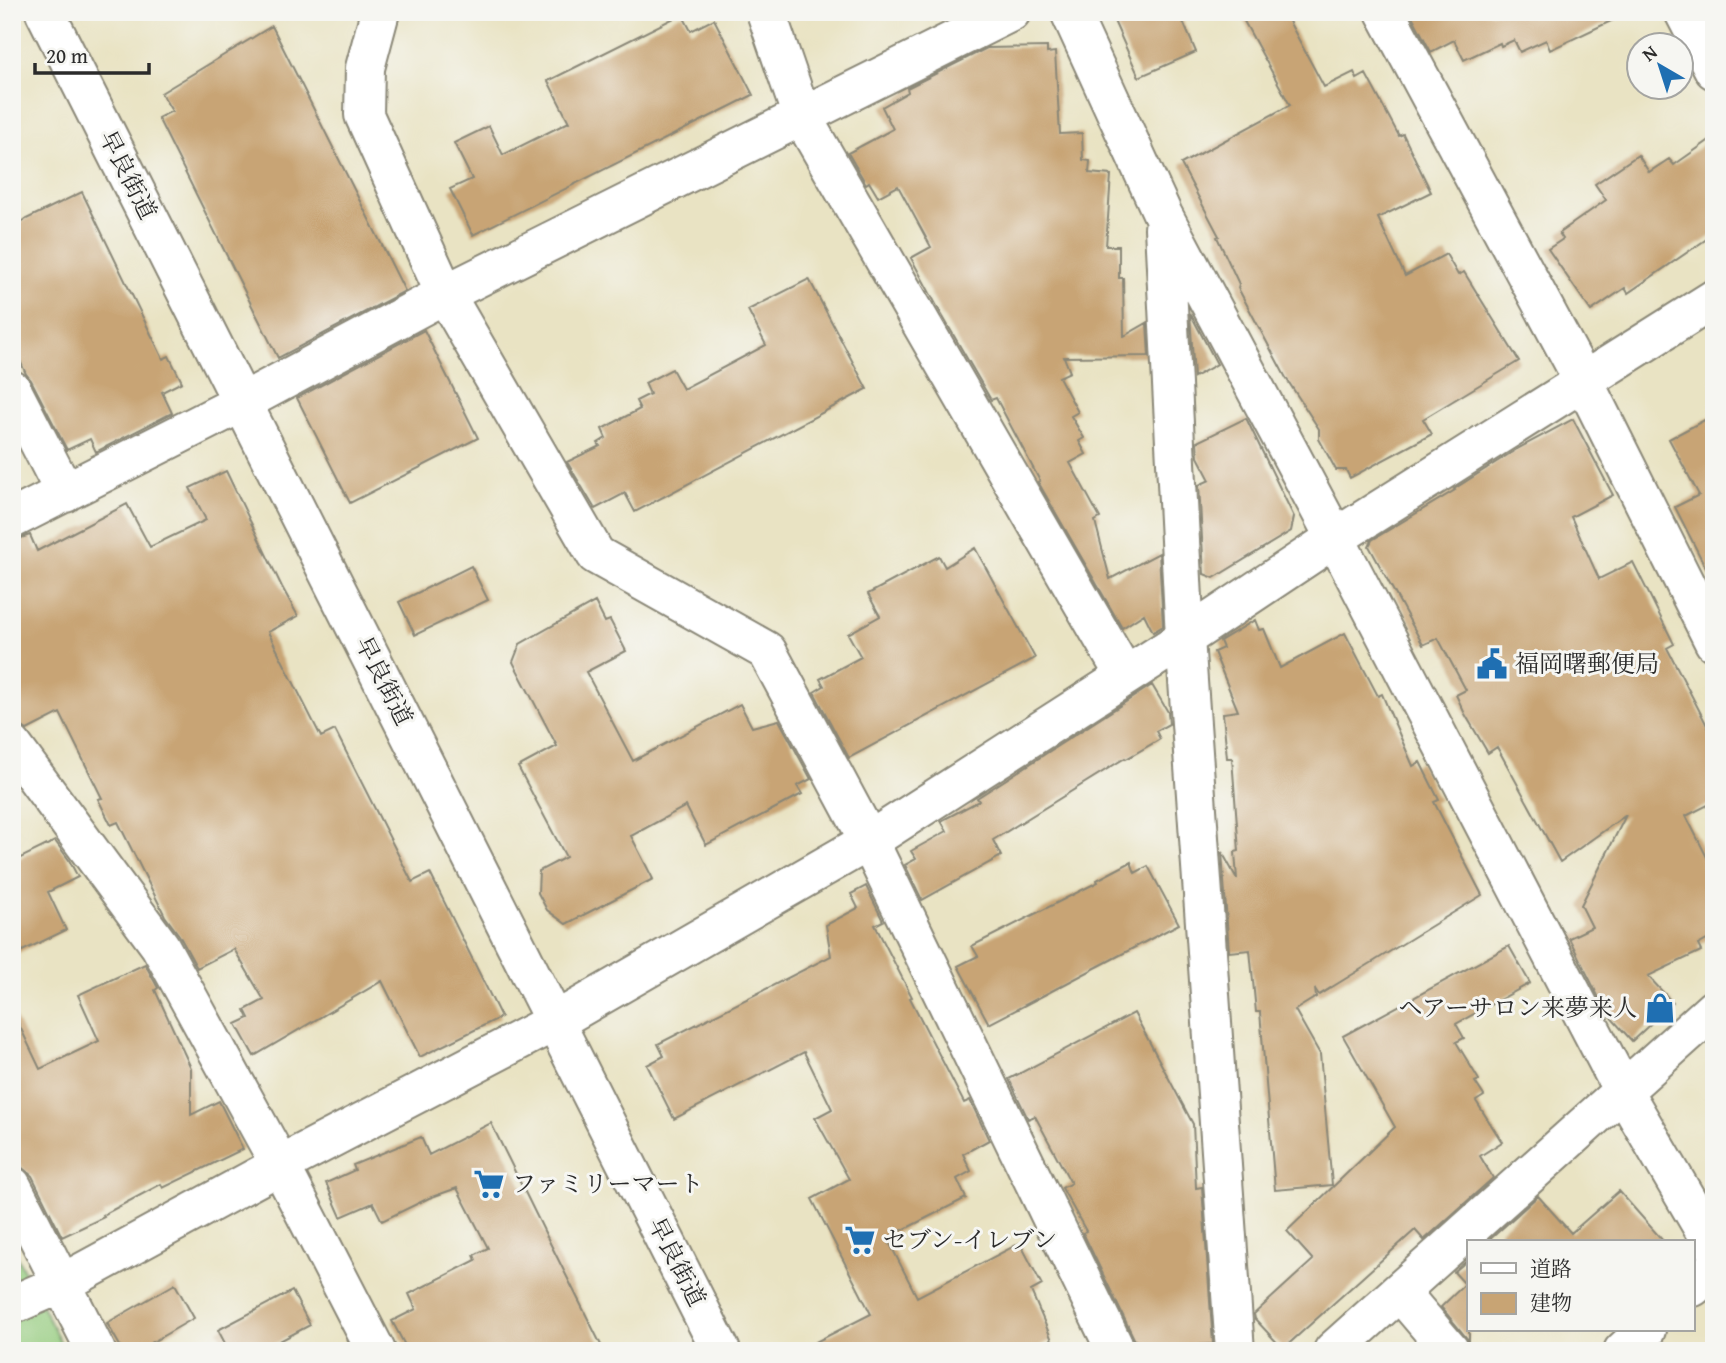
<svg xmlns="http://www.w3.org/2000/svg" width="1726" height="1363" viewBox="0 0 1726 1363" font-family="'Gentium Book Plus','Noto Serif JP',serif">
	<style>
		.green { fill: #95cc7f; stroke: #607c55; stroke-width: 2 }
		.building { fill: #c8a474 }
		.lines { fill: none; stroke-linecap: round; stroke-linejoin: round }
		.minor-casing { stroke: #8a8777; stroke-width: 42 }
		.tertiary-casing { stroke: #8a8777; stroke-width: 42 }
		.minor { stroke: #fff; stroke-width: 38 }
		.tertiary { stroke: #fff; stroke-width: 38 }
		.labels { text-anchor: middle; stroke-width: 6; stroke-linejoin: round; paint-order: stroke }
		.street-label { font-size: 24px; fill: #2b2b2b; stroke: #f6f6f2 }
		.poi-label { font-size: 24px; fill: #2b2b2b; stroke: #f6f6f2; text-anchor: start }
	</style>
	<rect width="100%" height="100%" fill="#f6f6f2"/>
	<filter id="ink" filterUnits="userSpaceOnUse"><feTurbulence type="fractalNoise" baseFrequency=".0143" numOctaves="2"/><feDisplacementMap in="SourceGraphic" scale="14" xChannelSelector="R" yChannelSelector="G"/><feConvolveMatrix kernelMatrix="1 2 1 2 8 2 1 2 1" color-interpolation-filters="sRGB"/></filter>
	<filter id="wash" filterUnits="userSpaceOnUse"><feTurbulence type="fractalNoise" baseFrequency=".00686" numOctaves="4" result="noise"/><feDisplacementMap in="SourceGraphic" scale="28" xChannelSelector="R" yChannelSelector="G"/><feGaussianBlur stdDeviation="1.57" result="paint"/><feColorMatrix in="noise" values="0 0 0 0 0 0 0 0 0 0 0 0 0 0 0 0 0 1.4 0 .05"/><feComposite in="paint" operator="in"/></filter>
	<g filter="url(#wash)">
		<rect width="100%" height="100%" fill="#e9e3c3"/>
		<!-- green -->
		<path class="green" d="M12 1247 65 1351H12Z"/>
		<g id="blocks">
			<!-- building -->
			<path class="building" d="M1110 12H1179L1196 52 1139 77Z
				M1239 12H1284L1324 87 1354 72 1357 79 1366 74 1399 136 1403 134 1431 192 1378 218 1405 276 1446 254 1458 275 1464 272 1519 361 1423 419 1432 434 1350 478 1346 470H1336L1319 439V429L1286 378 1238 288 1239 284 1217 237 1219 236 1181 164 1290 105Z
				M1410 12H1630L1550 50 1546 40 1520 52 1514 40 1501 46 1500 43 1464 60 1454 40 1431 52Z
				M682 14 691 31 714 19 753 95 473 235 450 189 472 179 454 143 489 126 503 155 569 122 548 81Z
				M272 26 405 291 278 358 158 118 172 111 161 93Z
				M1047 47V53L1055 52 1060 134 1082 133 1083 160 1090 161 1089 173 1111 175 1106 246H1119V278H1123L1124 336 1147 323 1149 356 1064 357 1070 372 1059 377 1078 412 1071 416 1084 438 1079 441 1086 454 1070 463 1100 518 1095 521 1110 579 1159 553 1163 626 1153 632 1144 614 1122 628 1038 482 1040 481 996 398 991 400 939 310 911 258 931 247 898 186 878 197 869 182 866 184 848 153 893 129 882 107 908 92 907 88 987 48Z
				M1714 137V234L1628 293 1625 288 1591 311 1548 249 1563 239 1559 233 1606 200 1595 184 1638 155 1649 172 1669 159 1674 165Z
				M82 192 163 359 169 356 182 382 162 392 172 413 96 452 90 439 67 450 31 380 26 374 12 343V226Z
				M809 279 867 389 635 512 625 493 595 509 567 462 600 446 598 443 606 438 602 429 640 409 636 401 650 394 645 383 672 369 683 389 766 345 748 310Z
				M1190 313 1217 364 1194 377Z
				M424 330 478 438 350 503 297 398Z
				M1714 415V584L1675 507 1699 495 1669 439Z
				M1246 418 1294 517 1291 531 1214 578 1204 574 1199 485 1210 480 1198 457 1197 442Z
				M1573 419 1613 495 1571 517 1599 579 1633 562 1674 644 1667 648 1714 739V802L1686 816 1714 871V936L1698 945 1701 951 1648 976 1673 1003 1632 1041 1606 1012 1569 938 1592 927 1581 905 1626 815 1560 862 1497 747 1488 753 1465 714 1456 695 1466 690 1438 638 1423 645 1369 546 1372 540 1455 490 1454 489 1517 449Z
				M226 471 282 587 298 616 268 632 321 737 335 730 412 882 430 873 501 1017 420 1057 382 981 254 1056 236 1024 249 1018 245 1010 264 1000 234 949 197 968 179 935 165 916 118 822 111 825 98 799 102 798 60 713 27 730 20 725 12 724V541L30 535 37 551 127 504 150 547 206 520 190 488Z
				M975 548 1035 658 849 758 814 692 824 686 820 679 861 657 848 634 880 616 868 594 939 556 945 567Z
				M471 566 488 600 415 635 399 602Z
				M595 602 605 622 610 620 626 651 586 672 633 761 740 704 752 727 779 720 811 779 797 786 802 794 706 845 686 806 631 836 653 879 566 924 547 910 538 893 539 871 566 857 518 767 557 746 513 662 520 644Z
				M1255 620 1259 630 1264 629 1280 668 1345 633 1378 696 1382 694 1413 766 1420 762 1439 800 1434 802 1482 895 1319 995 1315 989 1316 997 1295 1010 1320 1054 1332 1185 1275 1190 1260 1012H1256L1250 950 1229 952 1222 852 1237 879 1235 852 1239 851 1232 758H1227L1223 713 1238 711 1214 652 1223 648 1220 641Z
				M1152 685 1168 712 1169 724 1156 731 1160 739 1126 759 1125 758 993 840 1001 856 922 900 905 865 916 859 911 851 947 831 941 821 979 801 977 798Z
				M55 841 69 860 78 877 48 892 66 930 12 956V862Z
				M1131 862 1135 873 1148 866 1179 924 989 1024 958 966 978 956 972 946 1098 882 1097 880Z
				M866 886 883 921 875 925 912 997 910 998 964 1103 970 1100 989 1140 963 1154 971 1171 957 1179 966 1198 887 1238 917 1297 1020 1243 1042 1285 1031 1291 1052 1340 1031 1351H798L871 1314 812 1199 849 1179 815 1118 832 1109 804 1052 674 1119 647 1065 664 1056 658 1044 831 956 826 925 858 908 851 894Z
				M1509 946 1530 983 1456 1024 1464 1038 1456 1042 1479 1080 1475 1082 1484 1096 1476 1101 1502 1142 1480 1156 1493 1178 1424 1240 1415 1230 1283 1349 1255 1319 1254 1314 1313 1260 1287 1231 1395 1127 1343 1036Z
				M145 964 158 988 155 990 191 1068V1115L219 1101 243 1149 163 1188 161 1184 103 1215 104 1217 62 1237 32 1176 20 1166 12 1149V1010L40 1069 99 1041 78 995Z
				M1134 1013 1193 1124 1196 1188 1202 1187 1213 1344 1198 1345 1199 1351H1140L1083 1233 1086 1231 1062 1188 1071 1183 1035 1116 1028 1119 1009 1079Z
				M491 1123 551 1245 604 1351H408L392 1321 416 1309 409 1294 476 1260 474 1255 488 1248 457 1188 429 1198 382 1221 373 1203 341 1217 326 1183 355 1170 353 1165 421 1137 429 1155Z
				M1619 1191 1664 1242H1487L1538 1196 1571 1233Z
				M1469 1259V1341L1441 1307 1465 1284 1454 1272Z
				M175 1284 194 1318 137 1351H123L107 1323Z
				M292 1291 310 1325 261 1351H229L218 1330Z"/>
		</g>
	</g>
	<g filter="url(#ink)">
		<use href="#blocks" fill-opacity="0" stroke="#8a8777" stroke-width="2"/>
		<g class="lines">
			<!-- minor casing -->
			<g class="minor-casing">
				<path id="minor" d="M380 12 365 68 364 115 445 294 596 555 767 651 869 841 1116 1351
					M766 12 802 117 1125 676
					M1070 12 1163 215 1335 538 1623 1091 1714 1247
					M1385 12 1584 382 1714 642
					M1684 12 1714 70
					M1164 228 1185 638 1235 1351
					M12 390 65 493
					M12 519 243 402 445 294 1011 12
					M12 745 160 946 280 1165 376 1351
					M12 1186 96 1351
					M1400 1292 1450 1351
					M12 1305 63 1283 280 1165 556 1021 869 841 1185 638 1335 538 1714 299"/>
			</g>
			<!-- tertiary casing -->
			<g class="tertiary-casing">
				<path id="tertiary" d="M45 12 721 1351
					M1693 1287 1714 1268
					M1333 1351 1714 1009
					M1623 1351 1646 1330"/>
			</g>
			<!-- minor -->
			<use href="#minor" class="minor"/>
			<!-- tertiary -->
			<use href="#tertiary" class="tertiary"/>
		</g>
	</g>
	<!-- icons -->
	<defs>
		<g id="civic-bare" transform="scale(2.415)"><path d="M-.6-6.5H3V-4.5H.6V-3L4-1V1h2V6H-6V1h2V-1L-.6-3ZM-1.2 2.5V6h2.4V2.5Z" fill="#1f6fb2" stroke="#f6f6f2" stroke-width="2.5" paint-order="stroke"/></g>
		<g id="shop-bare" transform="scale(2.415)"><path d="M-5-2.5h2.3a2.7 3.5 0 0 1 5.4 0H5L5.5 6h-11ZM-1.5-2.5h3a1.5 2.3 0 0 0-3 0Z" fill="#1f6fb2" stroke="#f6f6f2" stroke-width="2.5" paint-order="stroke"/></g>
		<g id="supermarket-bare" transform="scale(2.415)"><path d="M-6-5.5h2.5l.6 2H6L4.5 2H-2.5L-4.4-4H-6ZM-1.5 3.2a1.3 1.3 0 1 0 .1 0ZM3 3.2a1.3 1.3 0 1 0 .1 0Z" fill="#1f6fb2" stroke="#f6f6f2" stroke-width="2.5" paint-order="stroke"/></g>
	</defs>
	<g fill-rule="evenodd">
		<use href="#civic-bare" x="1492" y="664"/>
		<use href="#shop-bare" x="1660" y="1008"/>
		<use href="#supermarket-bare" x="489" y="1184"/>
		<use href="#supermarket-bare" x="860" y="1240"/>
	</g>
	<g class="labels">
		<!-- street labels -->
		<g class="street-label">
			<text transform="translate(128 175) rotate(63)" y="8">早良街道</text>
			<text transform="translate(384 681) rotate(63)" y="8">早良街道</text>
			<text transform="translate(677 1262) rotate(63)" y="8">早良街道</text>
		</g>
		<!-- poi labels -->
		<g class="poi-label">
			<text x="1515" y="672">福岡曙郵便局</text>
			<text x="1637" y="1016" text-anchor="end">ヘアーサロン来夢来人</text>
			<text x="512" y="1192">ファミリーマート</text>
			<text x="883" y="1248">セブン-イレブン</text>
		</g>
	</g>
	<!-- margin -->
	<rect width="1726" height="1363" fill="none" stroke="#f6f6f2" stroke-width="42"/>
	<!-- legend -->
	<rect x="1467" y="1240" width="228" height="91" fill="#f6f6f2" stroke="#a5a5a2" stroke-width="2"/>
	<rect x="1481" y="1263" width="35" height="10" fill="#ffffff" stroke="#a5a5a2" stroke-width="2"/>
	<text x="1530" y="1276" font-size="21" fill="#2b2b2b">道路</text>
	<rect x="1481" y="1293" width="35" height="21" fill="#c8a474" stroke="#a5a5a2" stroke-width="2"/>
	<text x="1530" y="1310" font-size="21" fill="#2b2b2b">建物</text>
	<!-- north arrow -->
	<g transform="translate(1660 66) rotate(321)"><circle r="33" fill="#f6f6f2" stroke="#a5a5a2" stroke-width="2"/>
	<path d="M0-5L12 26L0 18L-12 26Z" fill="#1f6fb2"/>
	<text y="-10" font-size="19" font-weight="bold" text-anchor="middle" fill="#2b2b2b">N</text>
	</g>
	<!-- scale -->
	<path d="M35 63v10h114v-10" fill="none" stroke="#2b2b2b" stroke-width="3.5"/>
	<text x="46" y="63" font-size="21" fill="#2b2b2b" stroke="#f6f6f2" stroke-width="5" paint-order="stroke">20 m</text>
</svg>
